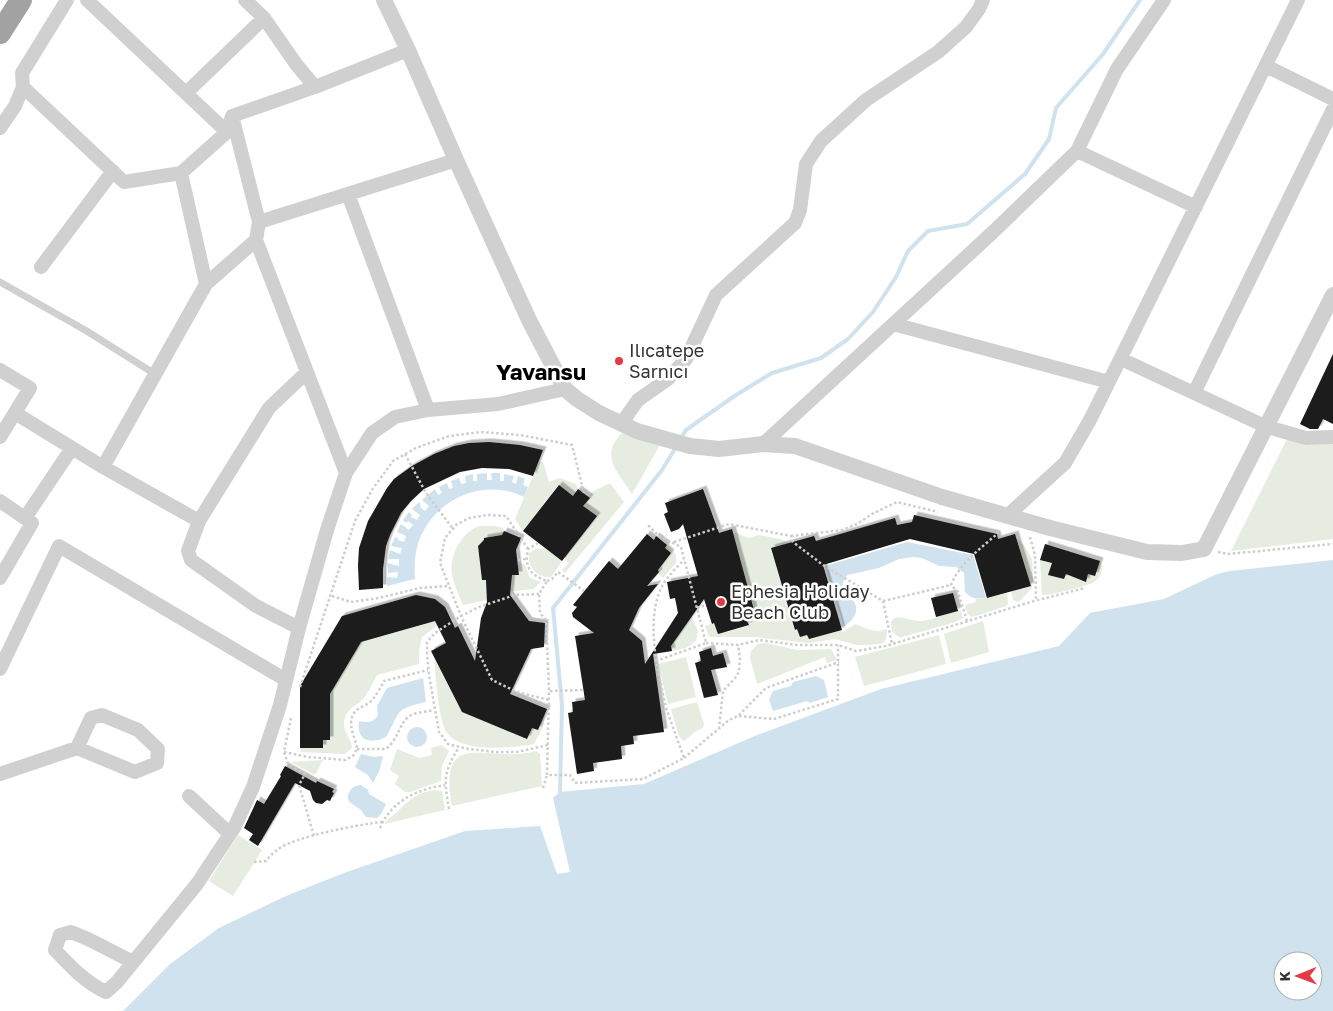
<svg xmlns="http://www.w3.org/2000/svg" width="1333" height="1011" viewBox="0 0 1333 1011" font-family="'Golos Text',sans-serif">
	<style>
		.green { fill: #e6ecdf }
		.water { fill: #cfe2ee; fill-rule: evenodd }
		.lines { fill: none; stroke-linecap: round; stroke-linejoin: round }
		.stream { stroke: #cfe2ee; stroke-width: 4 }
		.building { fill: #1a1a1a; filter: url(#shadow) }
		.path { stroke: #cdcdcd; stroke-width: 2.5; stroke-dasharray: 2.5 2.5; stroke-linecap: butt }
		.service { stroke: #d0d0d0; stroke-width: 7 }
		.minor { stroke: #d0d0d0; stroke-width: 14 }
		.tertiary { stroke: #d0d0d0; stroke-width: 16 }
		.trunk { stroke: #a2a2a2; stroke-width: 22 }
		.poi-dot { fill: #e63946; stroke: #fff; stroke-width: 2 }
		.labels { text-anchor: middle; stroke-width: 5; stroke-linejoin: round; paint-order: stroke }
		.poi-label { font-size: 18px; fill: #333; stroke: #fff; text-anchor: start }
		.district-label { font-size: 22px; font-weight: bold; fill: #000; stroke: #fff }
	</style>
	<defs>
		<filter id="shadow"><feDropShadow dx="3.5" dy="-3.5" stdDeviation="0" flood-color="#0004"/></filter>
	</defs>
	<rect width="100%" height="100%" fill="#fff"/>
	<!-- green -->
	<path class="green" d="M622 433 660 445 632 494C618 472 599 456 622 433Z
		M1287 439 1305 445 1333 444V539L1231 551Z
		M539 462H543L549 482 560 478 576 484 578 489 573 496 558 485 523 531 515 519Z
		M610 483 624 502 565 573 562 570 569 563 564 559 597 516 583 506 592 492Z
		M479 526H495L503 528 504 532 502 535 484 538V542L478 546 482 580H486L487 592 511 588 512 575H519L518 565 520 563 525 565 530 578 541 582 533 589 506 592 498 598 463 605C459 595 454 585 452 575 449 555 461 533 479 526Z
		M737 533 748 538 759 535 780 539 785 541 787 544 771 549 795 630 797 629 800 637 807 635 809 639 842 630 841 631 843 632 855 624C867 628 874 634 887 629L886 639 883 643 869 645H857L835 639 808 643 754 637H709L705 626 714 623 717 630 725 628 727 632 748 626 747 621 752 610 754 609 733 534Z
		M1017 539 1024 545 1032 559 1033 579 1032 588 1019 602 1013 600 1011 591 1031 586Z
		M667 545 676 555V563L663 578 658 573 659 572 658 570 671 553 665 548Z
		M545 548 562 561 551 577C537 578 527 567 529 553L535 549Z
		M1040 560 1052 563 1048 575 1064 579 1068 568 1086 581 1088 574 1095 576 1100 561C1104 568 1101 578 1094 582 1085 587 1051 595 1042 595Z
		M1007 593 1008 604 1006 606 976 616 971 617 967 613 965 606 967 604 975 603 976 599 987 598Z
		M957 609 961 611 963 618 956 622 902 637H899L892 632 891 622 894 618C904 616 913 622 922 621 934 620 946 613 957 609Z
		M424 614 440 623 422 637 419 651V664L377 675C373 682 369 692 363 699 357 706 346 708 344 722 343 733 352 739 352 748L345 754 301 752 300 748H323V740H330V694L361 642 422 625Z
		M692 617 698 631 696 641 686 648 672 651 671 646Z
		M983 621 989 652 951 663 944 634Z
		M939 635 946 664 864 686 855 657Z
		M766 643 797 650 831 649 837 660 827 663 825 657 757 684 750 658 751 651 758 644Z
		M686 657 696 697 668 704 658 664Z
		M434 658 462 712 527 739 532 728 538 730 545 714 543 727 534 744C513 748 463 753 448 734 438 722 436 676 434 658Z
		M697 702 704 724 703 728C692 731 691 738 683 741L679 736 671 709Z
		M441 745 449 751 442 766 441 781 410 792H405L395 784 399 776 390 770 397 749 419 758 432 755 431 748Z
		M536 751 540 754 542 786 452 806C437 724 489 765 536 751Z
		M323 760 315 775 291 762Z
		M434 790 442 791 445 810 384 824C389 817 396 814 402 807 413 797 418 793 434 790Z
		M238 835 262 850 233 896 209 881Z"/>
	<!-- water -->
	<path class="water" d="M487 473V480H492L491 473H500V481H504V474L514 476 512 482 516 484 518 476 525 479 523 485 528 487 524 497C488 479 443 495 424 530 415 545 414 562 415 579L387 586V577L397 578 398 572 388 573 387 563 399 566V559H388L390 550 400 554 402 548 391 546 395 537 398 538V540L404 542 406 536 397 532 401 524 409 530 413 525 408 521 406 523 403 520 409 512 412 515 411 517 417 520 420 515 412 509 419 502 421 506 420 507 425 511 429 506 422 500 435 489 438 495 442 493 439 487 447 483 449 489 453 488 451 481 459 478 461 484 466 483 465 476 473 474V481H477V474Z
		M907 542 973 555 986 598C976 599 972 599 965 592L964 573 956 567 939 566 922 558 913 557 899 559 879 568 847 575C845 579 842 582 843 586 843 593 848 595 852 599 861 609 854 621 844 626L825 566Z
		M1333 560V1011H123L170 964 219 928 286 896 344 873 465 831 540 826 557 874 570 872 553 798 560 792 644 784 757 735 881 689 1059 646 1090 613 1164 599 1217 574 1230 571ZM1283 961H1313V991H1283Z
		M816 676 824 680 828 697 810 703 807 701 773 711 769 699 773 691 791 686 793 682Z
		M423 678 426 702C393 709 401 712 386 737 370 745 356 741 359 721 368 723 373 723 378 715L377 706 387 688Z
		M407 737a10 10 0 1 1 20 0a10 10 0 1 1-20 0Z
		M361 754 373 757 383 756 380 769 373 783 368 775 355 767Z
		M361 785 368 790 369 794 386 804 381 814 377 818 366 817C364 815 363 812 361 810 354 804 343 802 350 791 353 786 356 786 361 785Z"/>
	<g class="lines">
		<!-- stream -->
		<path class="stream" d="M681 438 686 430 736 395 772 373 821 358 848 339 873 312 896 277 908 251 928 231 967 224 1025 174 1049 139 1056 108 1103 54 1140 0
			M560 792 562 705 553 608 662 470 676 447"/>
	</g>
	<!-- building -->
	<path class="building" d="M1333 354V424L1323 419 1318 429H1310L1300 424Z
		M489 442 520 445 543 450 533 476 509 469 482 468 460 472 424 489 411 501 401 513 390 535 386 546 383 569V588L359 590 358 565 359 548 368 521 387 488 394 479 412 466 434 454 454 446 469 443Z
		M559 485 573 496 578 489 590 498 583 506 597 516 562 561 523 531Z
		M703 489 719 533 732 529 754 610H752L754 619 747 621 749 625 718 634 714 623 712 624 704 599 671 646 672 651 653 654 664 732 633 736 634 744 621 746 622 759 593 763 594 771 577 774 568 713 573 712 572 702 585 700 575 636 594 633 573 617 572 613 577 607 573 605 609 561 618 569 647 534 654 540 656 536 667 545 665 548 671 553 658 570 659 572 647 586 658 584 639 608 629 630 642 641 645 664 678 613 675 598 670 599 667 582 698 576 683 524 679 529 671 532 664 514 668 512 665 503Z
		M914 515 997 534 998 539 1015 534 1031 586 987 598 974 554 910 539 823 565 842 630 809 639 807 635 800 637 797 629 795 630 771 548 814 536 816 541 895 518 897 525 912 522Z
		M504 531 521 538 516 550 519 575H512L510 595 529 621 545 623 544 647 531 649 510 694 547 709 538 730 532 728 527 739 462 712 431 651 446 643 435 621 361 642 330 694V740H323V748H300V686L342 616 416 595 435 599 445 607 455 628 458 626 475 661 481 618 487 602 486 580H482L478 546 484 540V538L502 535Z
		M1045 544 1100 561 1095 576 1088 574 1086 582 1066 574 1064 579 1048 575 1052 563 1040 560Z
		M953 593 958 611 936 617 931 598Z
		M711 648 713 656 723 653 727 667 711 670 718 695 704 698 695 663 701 661 699 652Z
		M285 766 316 783 317 781 334 789 332 792 334 793 330 801 327 800 322 804 316 803 313 800 310 791 295 783 258 846 249 840 253 834 244 828 257 800 264 804 281 776 280 775Z"/>
	<g class="lines">
		<!-- path -->
		<path class="path" d="M405 454 426 493 453 529
			M791 536 842 530 857 524 872 514 897 502 938 512
			M1030 537 1035 555 1036 601
			M674 542 729 524 791 536 793 542 823 565 883 601 892 644
			M538 543 528 549C524 567 530 575 547 581L539 594 540 613 546 620 549 691 547 775H570L575 783 643 779 684 758 666 708 656 661 706 643 681 547 659 536 648 525
			M528 549 506 516 487 515 469 518 456 525 445 538 440 563 461 616 492 680 517 692 549 700
			M1218 552 1228 554 1333 544
			M518 560 526 559
			M547 581 552 579 558 572 584 591
			M539 594 515 595 479 607 461 616 435 633 427 642V653L429 675 439 732 448 744 468 749 497 752H517L548 745
			M332 596 351 602 379 598 420 588 448 586
			M883 601 951 585
			M697 608 706 605
			M967 621 958 592 951 585C959 564 981 548 997 534L999 529
			M706 643 738 645 759 640 797 645H838L856 651 886 646 1034 601 1085 588
			M656 661C653 636 650 602 666 580 671 573 678 566 684 560
			M300 687 355 521 372 490 393 461 416 448 449 436 481 432 520 435 572 445 584 493
			M550 691 583 690
			M739 716 774 719 838 699V645
			M291 718 284 752 288 764 305 774 299 785 314 836
			M719 729 723 691 737 676 739 671 740 658 738 645
			M357 749H386C399 738 398 727 407 718 413 712 426 712 434 710
			M284 752 309 757 345 760 353 756 357 749C356 741 352 733 351 725 351 706 364 709 373 699 377 694 381 687 384 681L428 670
			M684 758 729 720 738 716 766 688 839 662
			M543 788 547 775
			M449 809C444 780 443 773 459 747
			M380 828C391 801 418 789 445 785
			M254 862 266 861C269 857 273 853 277 850 292 837 361 824 382 822"/>
		<!-- service -->
		<path class="service" d="M0 282 85 330 155 374"/>
		<!-- minor -->
		<path class="minor" d="M87 0 227 132
			M245 0 264 18 296 64 315 87
			M1266 66 1333 99
			M23 87 124 182 181 173 227 132 232 116 315 87 408 50
			M186 93 264 18
			M232 116 259 222
			M0 128 15 106 23 87 22 73 67 0
			M1077 151 1196 207
			M181 173 206 284
			M348 194 428 410
			M256 240 346 473
			M41 267 113 171
			M893 324 1109 382
			M1121 359 1267 427 1306 438 1333 437
			M0 370 30 388 0 437
			M1194 393 1333 109
			M15 413 103 467 199 521
			M621 424 638 400 668 379 686 359 716 295 795 223 800 210 806 164 821 141 866 100 938 52 966 27 979 9 983 0
			M763 444 992 233 1077 151 1117 69 1164 0
			M103 467 206 284 256 240 259 222 456 160
			M0 501 32 523 0 578
			M1007 516 1065 463 1090 420 1298 0
			M25 518 72 448
			M299 628 256 606 191 560 188 551 199 521 269 408 307 372
			M0 669 59 546 286 680
			M0 774 77 748 135 772 157 763 158 749 138 730 102 715 91 718 77 748
			M189 796 230 834
			M133 962 88 939 71 932 60 935 55 950C70 966 86 983 106 992L117 982 197 884 234 828 253 787 280 705 299 628 327 530 346 473 372 433 395 417 428 410 498 404 565 389"/>
		<!-- tertiary -->
		<path class="tertiary" d="M384 0 408 50 456 160 529 320 565 389 577 399 599 413 637 431 690 446 719 449 763 444 795 446 942 497 1050 528 1147 552 1182 553 1204 549 1333 295"/>
		<!-- trunk -->
		<path class="trunk" d="M0 33 21 0"/>
	</g>
	<!-- markers -->
	<g class="poi-dot">
		<circle cx="619" cy="361" r="5"/>
		<circle cx="721" cy="602" r="5"/>
	</g>
	<g class="labels">
		<!-- poi labels -->
		<g class="poi-label">
			<text x="629" y="357">Ilıcatepe<tspan x="629" dy="21">Sarnıcı</tspan></text>
			<text x="731" y="598">Ephesia Holiday<tspan x="731" dy="21">Beach Club</tspan></text>
		</g>
		<!-- district labels -->
		<g class="district-label">
			<text x="541" y="380">Yavansu</text>
		</g>
	</g>
	<!-- north arrow -->
	<g transform="translate(1298 976) rotate(269)"><circle r="24" fill="#ffffff" stroke="#adadad"/>
	<path d="M0-4L9 19L0 12L-9 19Z" fill="#e63946"/>
	<text y="-8" font-size="14" font-weight="bold" text-anchor="middle" fill="#333333">K</text>
	</g>
</svg>
